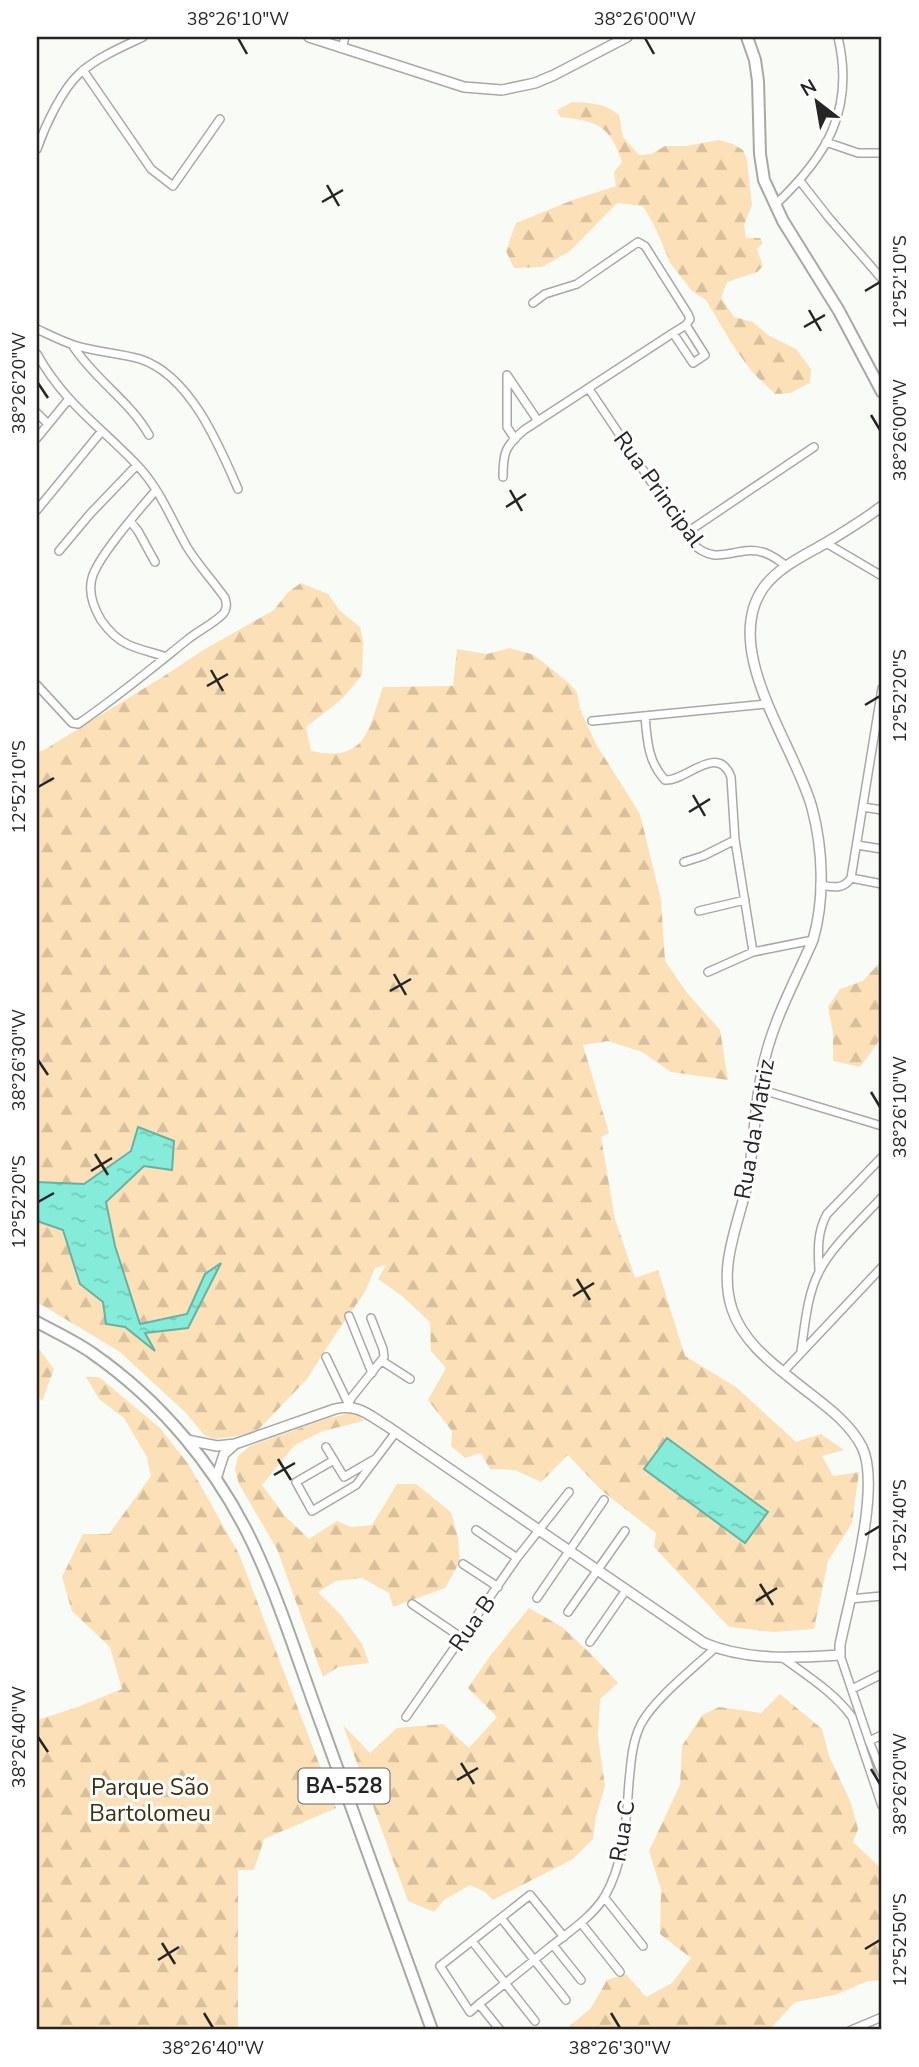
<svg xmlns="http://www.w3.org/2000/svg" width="919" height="2067" viewBox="0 0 919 2067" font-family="'Nunito Sans',sans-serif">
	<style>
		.forest { fill: url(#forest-firs) }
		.water { fill: url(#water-ripples); stroke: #68b1a2; stroke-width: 2 }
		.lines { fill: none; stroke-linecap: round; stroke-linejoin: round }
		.minor-casing { stroke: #a7aaa4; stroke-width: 10 }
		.tertiary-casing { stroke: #a7aaa4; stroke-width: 12 }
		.secondary-casing { stroke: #a7aaa4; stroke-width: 14 }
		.primary-casing { stroke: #a7aaa4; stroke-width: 14 }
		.minor { stroke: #fff; stroke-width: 7 }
		.tertiary { stroke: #fff; stroke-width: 9 }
		.secondary { stroke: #fff; stroke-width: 10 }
		.primary { stroke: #fff; stroke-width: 10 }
		.ticks { fill: none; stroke: #252624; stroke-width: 2.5 }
		.labels { text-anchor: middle; stroke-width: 6; stroke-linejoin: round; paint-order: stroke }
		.shield { fill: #fff; stroke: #666766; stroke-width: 2 }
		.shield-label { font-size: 21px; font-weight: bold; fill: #252624 }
		.street-label { font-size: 23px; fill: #252624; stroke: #fff }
		.park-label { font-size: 23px; fill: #402e0f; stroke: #fff }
		.neatline { fill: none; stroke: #252624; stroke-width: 2.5 }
		.ticks-label { font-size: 18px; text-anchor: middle; fill: #252624 }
	</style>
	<defs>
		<pattern id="forest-firs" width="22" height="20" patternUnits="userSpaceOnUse" patternTransform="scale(1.75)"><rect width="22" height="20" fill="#fce0b7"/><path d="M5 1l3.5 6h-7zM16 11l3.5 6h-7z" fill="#d8c09d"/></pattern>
		<pattern id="water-ripples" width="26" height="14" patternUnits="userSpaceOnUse" patternTransform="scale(1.75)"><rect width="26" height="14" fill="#84ecd8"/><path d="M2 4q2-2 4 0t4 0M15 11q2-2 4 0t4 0" fill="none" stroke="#72cab9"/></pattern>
	</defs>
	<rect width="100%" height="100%" fill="#f9fcf6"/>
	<!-- forest -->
	<path class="forest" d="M572 102C590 103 605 103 619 115L623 137 639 155 651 154 665 146H686L719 140 733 144 743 150 747 160 752 205 744 225 746 238H760L763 243 757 249 763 266 757 272 727 282 721 298 734 317 753 322 768 335 796 349 811 369 810 383 790 393 775 394 752 372 732 344 706 300 692 291 671 264 654 225 643 206 617 203 570 251 542 267 514 268 506 251 516 223 573 200 616 186 614 172 622 162C610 125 597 121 560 117L557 110Z
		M301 583 328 594 340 611 360 627 363 642 362 675 342 699 306 727 311 751C367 763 368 730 383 687L453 686 457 649 487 654 510 648 534 655 569 683 577 692 580 709 596 744 640 814 661 900 665 961 688 994 720 1030 728 1080 671 1072 642 1052 608 1041 583 1045 609 1133 601 1137 615 1219 635 1278 658 1270 685 1356 736 1387 796 1442 821 1434 844 1450 822 1456 833 1476 859 1472 852 1523 828 1561 814 1629 773 1632 729 1627 654 1547 656 1533 601 1490 568 1455 541 1482 515 1470 490 1469 481 1453 465 1458 451 1446 452 1431 428 1400 446 1368 431 1351 430 1322 402 1296 378 1279 386 1265 375 1268 365 1292 335 1335 307 1379 257 1431 233 1437 214 1439 204 1435 186 1413 120 1352 37 1302V752L44 750 164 676 205 649 274 610 288 592Z
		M882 960V1033L877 1044 860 1067 833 1061V1033L828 1007 840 989 863 981Z
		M37 1346 54 1369 42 1401 37 1394Z
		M86 1377H99L160 1428 189 1465 239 1554 336 1808 264 1839 254 1870H238V2030H37V1720L75 1708 122 1689 110 1647 72 1611 62 1577 83 1534H109L151 1476 147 1457 124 1418 99 1399Z
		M355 1412 364 1421 323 1431 295 1445 262 1485 285 1516 309 1539 337 1521 351 1527 372 1525 397 1484H416L451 1512 458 1538 460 1562 445 1588 393 1607 389 1593 362 1578 336 1581 318 1592 341 1615 362 1644 369 1663 338 1667 323 1677 277 1549 239 1484 235 1469 238 1456 250 1446 329 1418Z
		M529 1608 562 1627 592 1655 618 1683 600 1699 598 1737 605 1786 596 1816 593 1839 573 1859 493 1900 485 1892 470 1885 444 1900 434 1912 408 1901 343 1725 370 1753 397 1728 443 1724 469 1748 497 1717 468 1688 490 1656Z
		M780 1694 822 1729 829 1756 851 1803 858 1829 853 1842 882 1869V1980L868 1981 835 1995 795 2002 769 2030H565L591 2008 607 1980 626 1974 646 1997 672 1983 691 1958 660 1934 661 1889 649 1851 680 1785 682 1746 702 1715 719 1707 761 1713Z"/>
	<!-- water -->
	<path class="water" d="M138 1127 174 1141 172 1170 144 1166 106 1202 115 1246 140 1324 187 1314 205 1274 221 1263 188 1328 145 1333 155 1351 125 1327 106 1324 103 1302 80 1284 63 1230 37 1221V1182L84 1184 131 1151Z
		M667 1438 768 1512 745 1543 644 1469Z"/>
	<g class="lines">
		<!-- minor casing -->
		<g class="minor-casing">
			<path id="minor" d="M342 48 345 37
				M83 70 151 169 173 186 220 119
				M826 142 858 153H882
				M37 149C45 126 62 89 80 73 98 57 122 47 143 37
				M800 181 829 218 882 279
				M775 205C827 156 855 110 838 37
				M533 303 545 294 577 284 638 242 645 246 688 314 690 319 686 325
				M37 329C50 335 63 342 77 346 97 352 119 353 140 359 190 375 219 445 238 489
				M73 346C95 380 129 400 149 435
				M37 354C65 404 99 425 137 465 160 489 171 519 187 547 198 565 213 581 225 598 227 605 227 609 223 614 213 624 198 631 187 640 151 669 116 698 78 724L72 723 37 685
				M589 389 692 543C717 568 735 545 762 552 771 554 779 561 787 566
				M37 413 48 424
				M37 438 68 400
				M515 439 507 427V375L538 421
				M503 477C503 453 505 446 524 430L673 333 686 325 705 355 693 363 673 333
				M156 490C140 509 98 556 92 578 88 592 94 608 101 620 108 630 117 640 129 645 141 650 154 653 166 657
				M37 510 101 432
				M130 521 138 531 155 562
				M686 533 814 447
				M826 543 882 576
				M59 551 90 514 137 465
				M645 716C647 740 648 762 665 780 685 782 718 742 731 777L735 840 753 952
				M592 721 767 704
				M863 807 882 810
				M857 845 882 849
				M684 862 703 856 735 840
				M851 878 882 884
				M820 885C833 887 843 890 851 878L882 688
				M699 911 745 900
				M708 972 753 952 813 940
				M759 1089 882 1126
				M819 1270C818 1250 817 1232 827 1214L882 1157
				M349 1316 372 1373
				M801 1351C805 1325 807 1295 819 1272 830 1248 864 1217 882 1197
				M326 1357 348 1403
				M382 1361 410 1379
				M783 1372 882 1267
				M347 1406 352 1397 384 1357 383 1349 371 1318
				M326 1447 344 1477 373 1460
				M334 1460 296 1482 312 1511 356 1485 396 1432
				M476 1530 517 1558
				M463 1564 498 1587
				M537 1598 604 1500
				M850 1599 882 1596
				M412 1604 462 1638
				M568 1612 625 1531
				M590 1642 626 1590
				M840 1655 869 1741 882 1773
				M783 1658C806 1675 835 1693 852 1717L882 1806
				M852 1689 882 1674
				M406 1717 517 1558 569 1492
				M869 1741 882 1735
				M604 1897 643 1946
				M501 1918 566 2000
				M581 1923 620 1972
				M564 1937 530 1895 440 1966 470 2012 479 2004C503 1985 527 1966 550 1947 569 1932 592 1917 605 1896 625 1860 626 1821 629 1782 631 1762 632 1742 641 1724 655 1698 693 1669 715 1648
				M472 1941 535 2021
				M553 1945 581 1980
				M479 2004 500 2030
				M851 2030 882 2017"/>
		</g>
		<!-- tertiary casing -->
		<g class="tertiary-casing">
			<path id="tertiary" d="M309 37 464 87 502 90 535 83 554 75 627 37
				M187 1440 217 1446 235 1444 335 1409C357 1403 369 1415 387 1426L704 1643C747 1661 794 1658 840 1655V1645C849 1599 882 1487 862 1447 848 1419 817 1400 794 1381 769 1361 742 1340 732 1309 718 1267 738 1225 747 1185 755 1143 754 1100 765 1058 775 1017 796 979 813 940 825 899 823 849 812 808 796 747 719 649 764 587 779 567 803 556 824 544 844 532 864 520 882 506
				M216 1479 224 1454 234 1445"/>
		</g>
		<!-- secondary casing -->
		<g class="secondary-casing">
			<path id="secondary" d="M747 37 755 60 758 81 760 154 764 180 783 221 839 311 882 392"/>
		</g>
		<!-- primary casing -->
		<g class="primary-casing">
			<path id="primary" d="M37 1322C55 1332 75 1341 92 1353 161 1401 216 1467 252 1542 280 1601 299 1664 322 1726 359 1827 395 1929 432 2030"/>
		</g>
		<!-- minor -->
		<use href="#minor" class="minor"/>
		<!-- tertiary -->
		<use href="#tertiary" class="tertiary"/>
		<!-- secondary -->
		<use href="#secondary" class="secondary"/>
		<!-- primary -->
		<use href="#primary" class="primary"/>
	</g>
	<!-- ticks -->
	<path class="ticks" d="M238 38 247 54M645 38 654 54M327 185 339 206M322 202 343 190M865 291 880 282M809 310 821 331M804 327 825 315M38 383 48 398M871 415 880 430M510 490 522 511M506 507 526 494M211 670 223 691M207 686 228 674M865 705 880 696M38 787 54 778M693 795 705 816M689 812 710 799M394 974 406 995M390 991 411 979M38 1060 48 1075M871 1092 880 1107M95 1154 108 1175M91 1171 112 1158M38 1202 54 1193M577 1279 590 1300M573 1296 594 1283M278 1459 291 1480M274 1475 295 1463M865 1535 880 1526M760 1584 773 1605M756 1601 777 1588M38 1737 48 1752M461 1763 474 1784M871 1769 880 1784M457 1780 478 1768M162 1943 175 1964M865 1949 880 1940M158 1960 179 1947M204 2013 213 2028M611 2013 620 2028"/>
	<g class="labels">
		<!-- shield labels -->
		<rect class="shield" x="298.5" y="1768.5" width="91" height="35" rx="5"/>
		<g class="shield-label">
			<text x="344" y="1793">BA-528</text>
		</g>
		<!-- street labels -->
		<g class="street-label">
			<text transform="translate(659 489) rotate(54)" y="8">Rua Principal</text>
			<text transform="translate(754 1129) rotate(-80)" y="8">Rua da Matriz</text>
			<text transform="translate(472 1623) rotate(-55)" y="8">Rua B</text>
			<text transform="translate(622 1831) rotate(-81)" y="8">Rua C</text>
		</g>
		<!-- park labels -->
		<g class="park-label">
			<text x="150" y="1795">Parque São<tspan x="150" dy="26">Bartolomeu</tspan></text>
		</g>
	</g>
	<!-- border -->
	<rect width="919" height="2067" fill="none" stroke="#ffffff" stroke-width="77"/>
	<!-- north arrow -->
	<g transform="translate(817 102) rotate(329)" stroke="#ffffff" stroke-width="5" paint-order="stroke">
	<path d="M0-5L12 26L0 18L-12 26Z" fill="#252624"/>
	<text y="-10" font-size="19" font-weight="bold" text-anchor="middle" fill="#252624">N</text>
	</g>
	<rect x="38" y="38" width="842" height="1990" class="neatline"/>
	<g class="ticks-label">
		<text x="238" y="25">38°26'10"W</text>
		<text x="645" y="25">38°26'00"W</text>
		<text transform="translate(900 282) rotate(-90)" y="6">12°52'10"S</text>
		<text transform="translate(19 383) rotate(-90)" y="6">38°26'20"W</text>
		<text transform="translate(900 430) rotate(-90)" y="6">38°26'00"W</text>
		<text transform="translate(900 696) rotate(-90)" y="6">12°52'20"S</text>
		<text transform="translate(19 787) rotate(-90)" y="6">12°52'10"S</text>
		<text transform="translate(19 1060) rotate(-90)" y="6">38°26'30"W</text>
		<text transform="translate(900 1107) rotate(-90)" y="6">38°26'10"W</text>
		<text transform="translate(19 1202) rotate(-90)" y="6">12°52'20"S</text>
		<text transform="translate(900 1526) rotate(-90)" y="6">12°52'40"S</text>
		<text transform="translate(19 1737) rotate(-90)" y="6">38°26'40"W</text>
		<text transform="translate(900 1784) rotate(-90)" y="6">38°26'20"W</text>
		<text transform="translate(900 1940) rotate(-90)" y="6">12°52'50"S</text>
		<text x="213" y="2054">38°26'40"W</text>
		<text x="620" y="2054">38°26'30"W</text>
	</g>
</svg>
